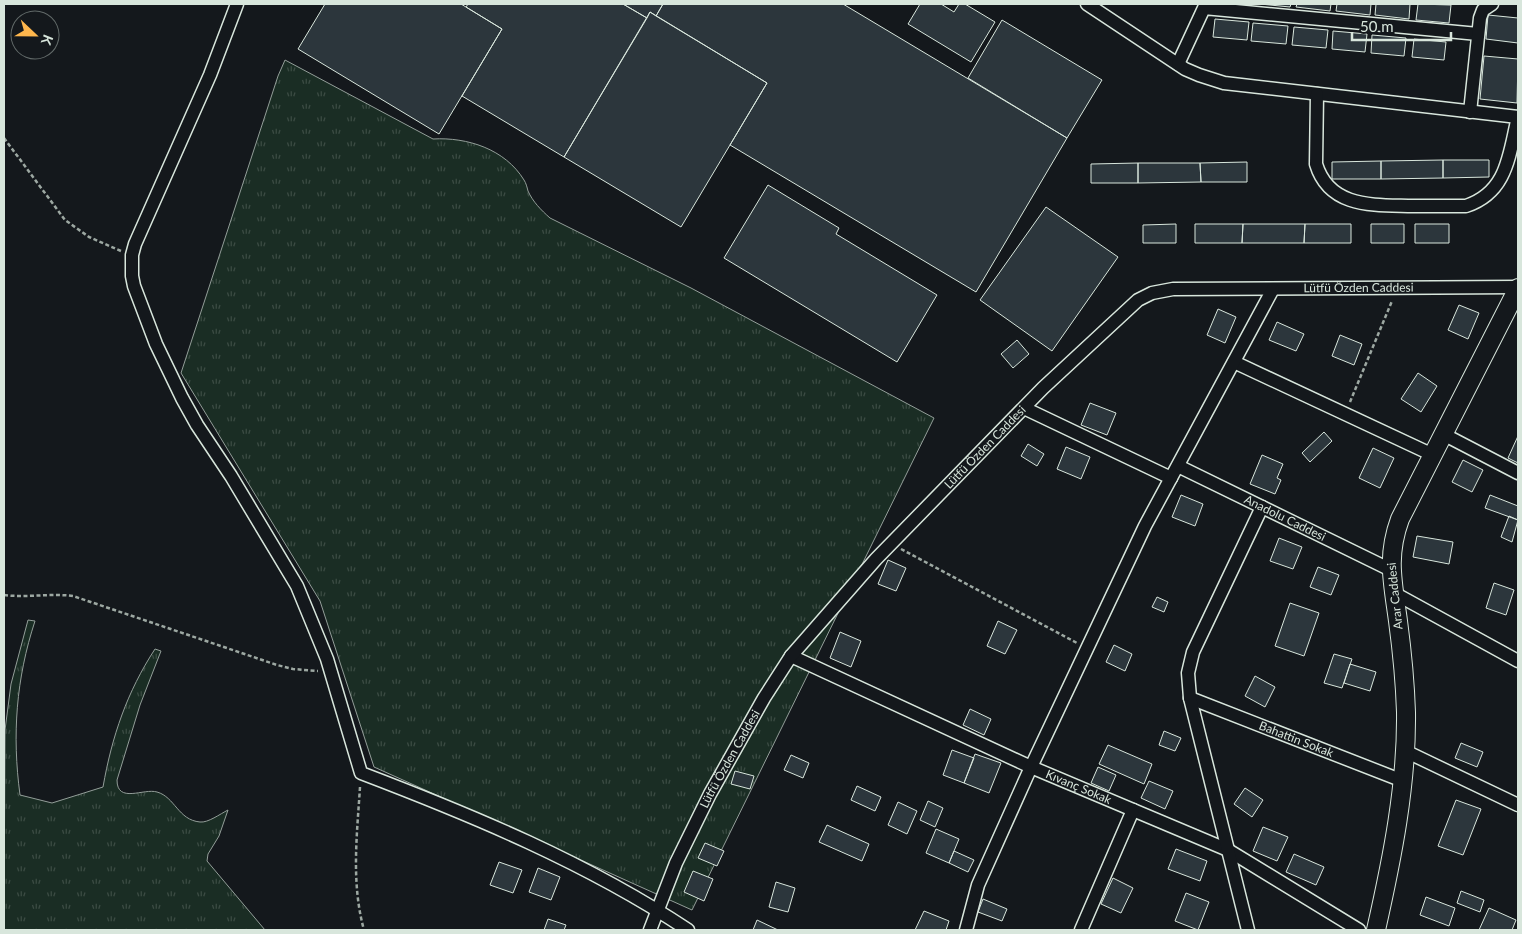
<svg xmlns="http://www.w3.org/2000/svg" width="1522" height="934" viewBox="0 0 1522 934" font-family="Lato,sans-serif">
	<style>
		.grass { fill: url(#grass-tufts); stroke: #939e99 }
		.building { fill: #2c363c; stroke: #d8e6dc }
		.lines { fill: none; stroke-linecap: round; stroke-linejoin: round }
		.street-casing { stroke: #d8e6dc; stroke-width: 15 }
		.secondary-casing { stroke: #d8e6dc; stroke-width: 20 }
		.path { stroke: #9da8a2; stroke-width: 2.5; stroke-dasharray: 4 2.5; stroke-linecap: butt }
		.street { stroke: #14181c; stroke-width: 12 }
		.secondary { stroke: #14181c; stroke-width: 18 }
		.labels { text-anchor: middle; stroke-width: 4; stroke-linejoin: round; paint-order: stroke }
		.street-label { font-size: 12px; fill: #d8e6dc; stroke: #14181c }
	</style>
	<defs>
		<pattern id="grass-tufts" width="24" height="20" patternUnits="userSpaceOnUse" patternTransform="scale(1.25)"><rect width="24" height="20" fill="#1a2d24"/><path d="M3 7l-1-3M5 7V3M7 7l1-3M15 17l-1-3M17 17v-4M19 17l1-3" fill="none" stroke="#3b4b43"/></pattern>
	</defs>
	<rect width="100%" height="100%" fill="#14181c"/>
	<!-- grass -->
	<path class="grass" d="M285 60 433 139C467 137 505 149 524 180 526 183 527 187 528 191 533 202 541 210 550 218L691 288 934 418 692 910 374 767 320 601 181 373 278 76Z
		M28 620 35 621C16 679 12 735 20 795L52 803 103 787C112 736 127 692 155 649L161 651 140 705 117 780C117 804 144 788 157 792 175 797 178 820 200 822 208 823 220 814 228 810L219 836 208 854 207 861 265 930H4L5 730 11 684Z"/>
	<!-- building -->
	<path class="building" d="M325 4H461L502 29 439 134 298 49Z
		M468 4H623L647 18 564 157 462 96 502 29 466 7Z
		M623 4H663L656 16 650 12 647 18Z
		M663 4H843L1067 138 976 292 730 145 767 83 656 16Z
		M920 4H941L954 12 959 4H965L995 22 971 62 908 24Z
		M1260 4H1291L1290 7Z
		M1297 4H1331L1330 11 1296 7Z
		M1337 4H1371L1370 15 1336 11Z
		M1376 4H1410L1409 19 1375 15Z
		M1418 4 1451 5 1449 23 1416 20Z
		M650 12 767 83 681 227 564 157Z
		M1488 15 1518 18V43L1486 39Z
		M1215 19 1249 22 1247 40 1213 37Z
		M1002 20 1102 80 1067 138 968 78Z
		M1253 23 1288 26 1286 44 1251 41Z
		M1294 27 1328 30 1326 48 1292 45Z
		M1333 31 1367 34 1365 52 1332 49Z
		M1372 35 1406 38 1404 56 1371 53Z
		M1414 39 1446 42 1444 60 1412 57Z
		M1484 56 1518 59 1517 103 1480 99Z
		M1443 160V178L1381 179V161Z
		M1443 160H1489V177L1443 178Z
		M1381 161V179H1332V162Z
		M1247 162V182H1201L1200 163Z
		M1138 163H1200L1201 182 1138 183Z
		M1138 163V183H1091V164Z
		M768 185 839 228 836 234 937 295 897 362 724 258Z
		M1046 207 1118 257 1052 351 980 300Z
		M1176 224V243H1143V225Z
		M1195 224H1243L1242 243H1195Z
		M1243 224H1305L1304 243H1242Z
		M1305 224H1351V243H1304Z
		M1371 224H1404V243H1371Z
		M1415 224H1449V243H1415Z
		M1459 305 1479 313 1468 339 1448 330Z
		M1218 309 1236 317 1225 343 1207 335Z
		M1277 322 1304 334 1296 351 1269 340Z
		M1340 335 1362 344 1354 365 1332 356Z
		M1017 340 1029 354 1013 368 1001 354Z
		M1418 373 1437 386 1421 412 1401 399Z
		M1090 403 1116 413 1107 435 1081 425Z
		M1324 432 1332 441 1310 462 1302 453Z
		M1518 436V463L1508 458Z
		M1028 444 1044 454 1037 466 1021 456Z
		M1066 447 1090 457 1081 479 1057 469Z
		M1373 448 1394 458 1380 488 1359 478Z
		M1262 455 1283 464 1277 478 1281 480 1275 494 1250 484Z
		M1463 460 1483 470 1472 492 1452 482Z
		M1181 495 1203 504 1195 526 1172 517Z
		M1490 495 1518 506V520L1485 508Z
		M1509 516 1518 520 1512 542 1501 537Z
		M1417 536 1453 542 1449 564 1413 557Z
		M1279 538 1302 547 1293 569 1270 561Z
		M888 560 906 568 896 591 878 584Z
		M1318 567 1339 575 1331 595 1310 587Z
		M1494 583 1514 590 1506 615 1486 608Z
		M1157 597 1168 602 1164 612 1152 607Z
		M1290 603 1319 613 1304 656 1275 646Z
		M998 621 1017 630 1005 654 987 646Z
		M840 632 861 641 851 667 830 658Z
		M1114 645 1132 654 1125 671 1106 662Z
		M1334 654 1352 659 1342 688 1324 683Z
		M1350 664 1376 672 1370 691 1344 683Z
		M1255 676 1275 687 1265 707 1245 696Z
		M970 709 991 719 984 735 963 725Z
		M1164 731 1181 738 1175 751 1159 745Z
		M1461 743 1483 752 1477 767 1455 758Z
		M1108 745 1152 764 1144 784 1099 764Z
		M952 750 974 758 964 783 943 775Z
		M975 754 1001 763 989 793 964 783Z
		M791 755 809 763 803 778 784 770Z
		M1098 767 1116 775 1109 791 1091 783Z
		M735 771 754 776 750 789 731 784Z
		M1149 781 1173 791 1165 809 1141 798Z
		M857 786 881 797 875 811 851 800Z
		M1245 788 1263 800 1252 817 1234 804Z
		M1456 800 1481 809 1463 855 1438 846Z
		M928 801 943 808 935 827 920 820Z
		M898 802 917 811 907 834 888 825Z
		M827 825 869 844 862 861 819 842Z
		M1263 827 1288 837 1277 861 1253 851Z
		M936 829 959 839 949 863 926 853Z
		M705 843 724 851 717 866 698 858Z
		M1176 849 1207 861 1200 881 1168 869Z
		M954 851 974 860 968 872 949 863Z
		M1294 854 1324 867 1316 885 1286 872Z
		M499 862 522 870 513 893 490 885Z
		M538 868 560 877 551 900 529 892Z
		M693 871 713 879 704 901 684 892Z
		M1113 878 1133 888 1121 913 1101 904Z
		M776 882 795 888 788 912 769 907Z
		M1461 891 1484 900 1480 912 1457 903Z
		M1186 893 1209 902 1198 930 1175 921Z
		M1426 897 1455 908 1449 926 1420 915Z
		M983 899 1007 909 1002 921 978 912Z
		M1489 908 1516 920 1512 930H1479Z
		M924 911 949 921 946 930H915Z
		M548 919 566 925 564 930H544Z
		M757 920 778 930H753Z"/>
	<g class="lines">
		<!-- street casing -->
		<g class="street-casing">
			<g id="street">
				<path d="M237 4 210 75 135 244 132 255V276L134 286 156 344 182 398 197 425 231 476 297 586 327 659 361 773C474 816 587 863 688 930"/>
				<path d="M1087 4 1185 69 1199 75 1224 83 1518 117"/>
				<path d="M1178 64 1204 8 1478 34"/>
				<path d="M1317 94 1316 164C1329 207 1371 205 1408 206 1427 206 1447 206 1466 206 1508 192 1509 154 1518 117"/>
				<path d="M1470 112 1480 18 1483 10 1492 4"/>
				<path d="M1234 362 1433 455"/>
				<path d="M1024 408 1171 478"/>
				<path d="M1443 434 1518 473"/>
				<path id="s1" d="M1178 466 1391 570"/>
				<path d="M1394 593 1518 661"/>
				<path id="s2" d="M791 656 1031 767 1228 850 1359 930"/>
				<path id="s3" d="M1190 698 1403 781"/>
				<path d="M1405 751 1518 805"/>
				<path id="s4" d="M650 930 676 863 710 794 764 698 791 656 876 559 1043 388 1138 300 1152 293 1173 289 1518 287"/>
				<path d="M966 930 978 885 1031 767 1145 526 1273 289"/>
				<path d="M1081 930 1133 810"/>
				<path d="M1248 930 1190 698 1188 673 1193 652 1262 507"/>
			</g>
		</g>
		<!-- secondary casing -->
		<g class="secondary-casing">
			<path id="secondary" d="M1376 930C1392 859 1407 785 1406 712 1405 681 1402 651 1398 621 1393 583 1386 557 1400 519L1518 288"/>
		</g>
		<!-- path -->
		<path class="path" d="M4 138 65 220 89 237 121 251
			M1350 402 1392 301
			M901 549 1077 643
			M4 595C27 598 50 593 73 596L277 665 293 669 318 671
			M360 787C357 835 351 883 364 930"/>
		<!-- street -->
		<use href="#street" class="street"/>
		<!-- secondary -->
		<use href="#secondary" class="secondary"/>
	</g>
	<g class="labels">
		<!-- street labels -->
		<g class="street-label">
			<text dy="4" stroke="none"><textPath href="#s4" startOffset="1029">Lütfü Özden Caddesi</textPath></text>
			<text dy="4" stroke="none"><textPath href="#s4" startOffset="594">Lütfü Özden Caddesi</textPath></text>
			<text dy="4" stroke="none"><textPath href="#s1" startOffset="119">Anadolu Caddesi</textPath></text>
			<text transform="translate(1395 596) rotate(-96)" y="4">Arar Caddesi</text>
			<text dy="4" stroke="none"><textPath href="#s3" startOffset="114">Bahattin Sokak</textPath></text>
			<text dy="4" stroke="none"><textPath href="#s4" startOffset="189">Lütfü Özden Caddesi</textPath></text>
			<text dy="4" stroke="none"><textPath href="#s2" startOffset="316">Kıvanç Sokak</textPath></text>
		</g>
	</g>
	<!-- border -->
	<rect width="1522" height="934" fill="none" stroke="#d8e6dc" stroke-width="10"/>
	<!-- north arrow -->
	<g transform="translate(35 35) rotate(112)"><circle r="24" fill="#14181c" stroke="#626a69"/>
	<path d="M0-4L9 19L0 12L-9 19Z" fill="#ffb74d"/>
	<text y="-8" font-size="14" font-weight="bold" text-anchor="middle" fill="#d8e6dc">K</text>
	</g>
	<!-- scale -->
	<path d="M1352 32v8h99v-8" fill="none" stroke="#d8e6dc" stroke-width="2.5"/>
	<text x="1360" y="32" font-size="15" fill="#d8e6dc" stroke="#14181c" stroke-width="4" paint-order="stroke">50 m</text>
</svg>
